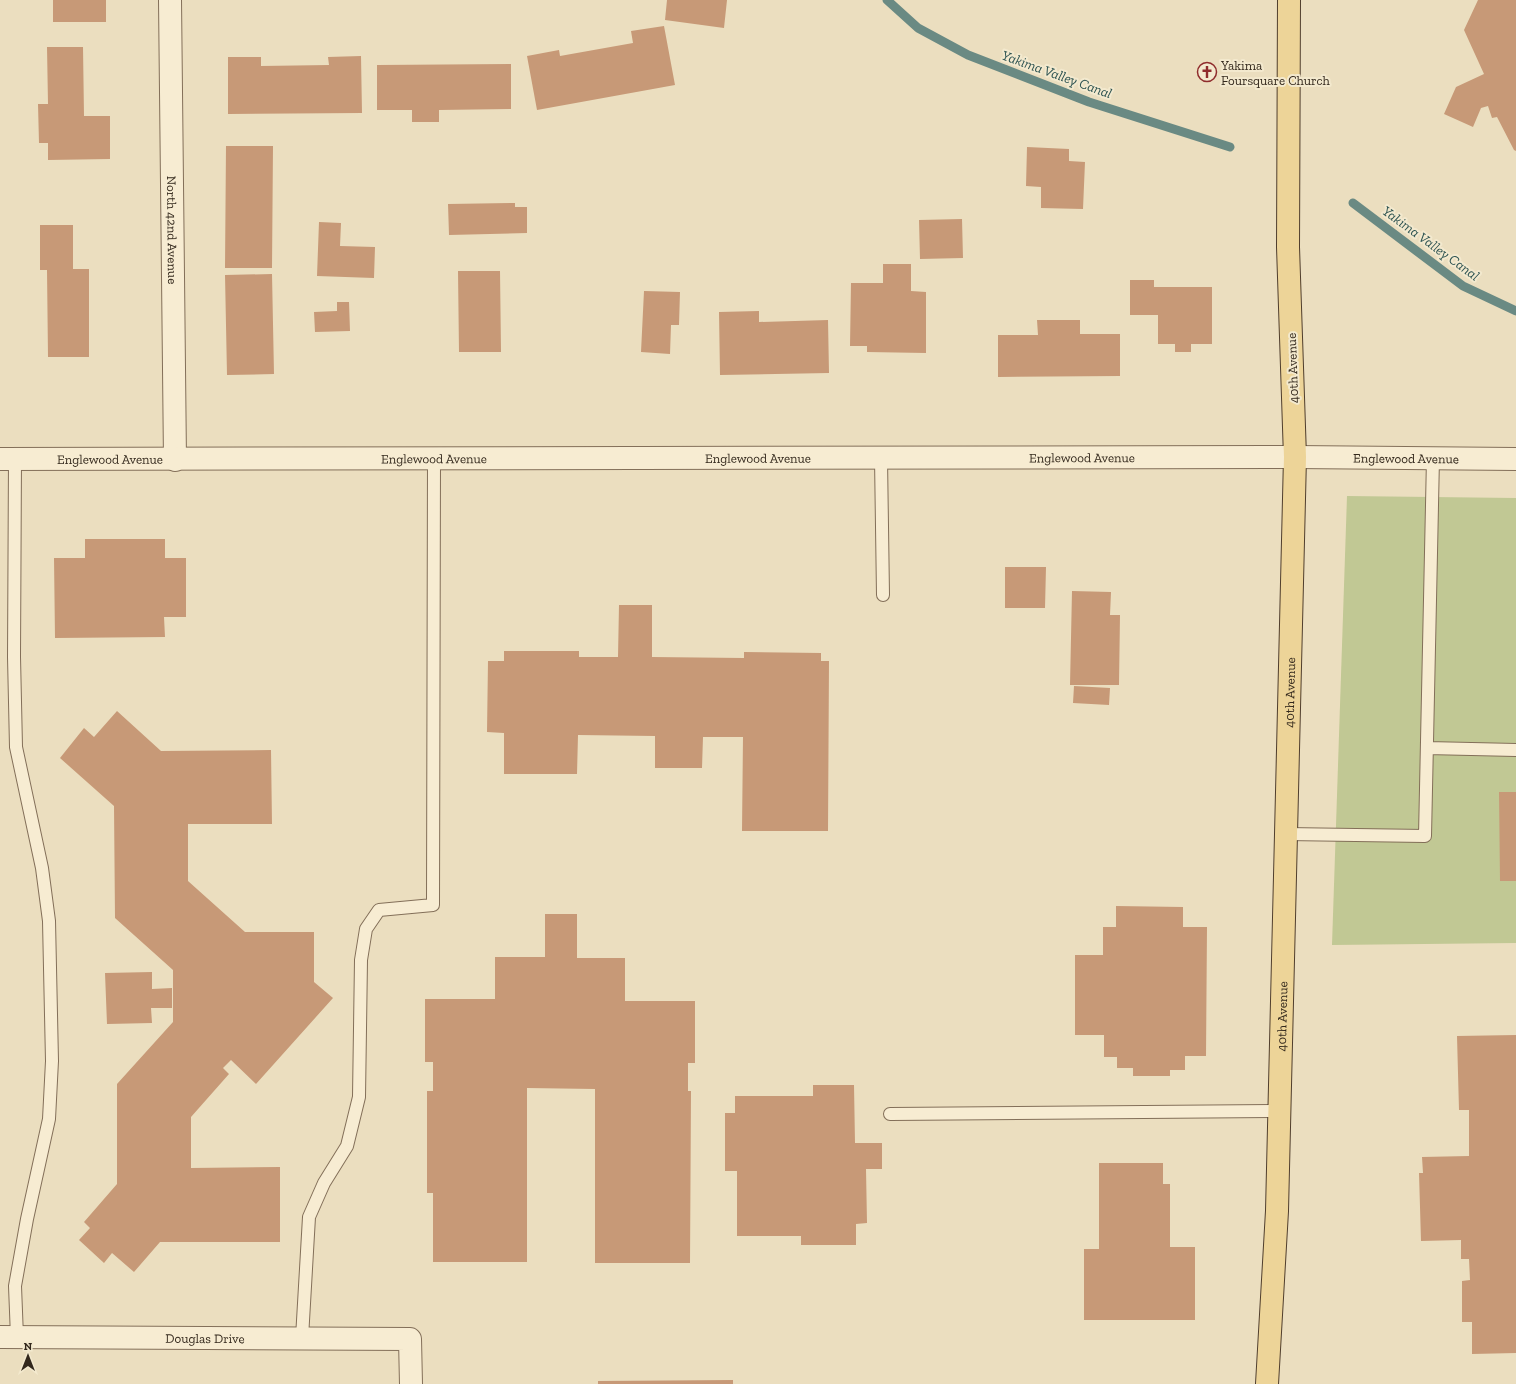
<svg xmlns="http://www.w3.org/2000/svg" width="1516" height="1384" viewBox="0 0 1516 1384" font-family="'Zilla Slab',serif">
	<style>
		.green { fill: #c1c894 }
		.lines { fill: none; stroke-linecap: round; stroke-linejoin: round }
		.stream { stroke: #6a8a83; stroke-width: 9 }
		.building { fill: #c79977 }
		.service-casing { stroke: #836f59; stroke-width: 14 }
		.minor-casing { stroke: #836f59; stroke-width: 24 }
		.tertiary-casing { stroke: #836f59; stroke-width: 24 }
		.primary-casing { stroke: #503e2d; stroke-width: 24 }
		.service { stroke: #f7ecd2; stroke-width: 12 }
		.minor { stroke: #f7ecd2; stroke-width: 22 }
		.tertiary { stroke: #f7ecd2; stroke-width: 22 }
		.primary { stroke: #edd498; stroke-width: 22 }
		.labels { text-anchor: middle; stroke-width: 4; stroke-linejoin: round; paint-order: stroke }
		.poi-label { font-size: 13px; fill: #33281c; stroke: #f3e9ce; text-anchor: start }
		.street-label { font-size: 13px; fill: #33281c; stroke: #f3e9ce }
		.water-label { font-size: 14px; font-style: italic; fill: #2c5250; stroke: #f3e9ce }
	</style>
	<rect width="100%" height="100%" fill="#ebdebf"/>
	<!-- green -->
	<path class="green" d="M1347 496 1516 498V943L1332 945Z"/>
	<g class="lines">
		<!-- stream -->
		<path class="stream" d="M887 0 918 28 968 55 1089 102 1230 147
			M1353 203 1463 286 1516 311"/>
	</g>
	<!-- building -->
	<path class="building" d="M53 0H106V22H53Z
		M667 0H727L724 28 665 20Z
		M1478 0H1516V151L1514 150 1497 117 1492 118 1488 106 1481 108 1473 127 1444 114 1456 87 1484 74 1464 30Z
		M664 26 675 85 537 110 527 56 559 50 560 56 633 43 631 31Z
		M47 47H83L84 116H110V159L48 160V143H39L38 104H48Z
		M361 56 362 113 228 114V57H261V66L329 65 328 57Z
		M511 64V109L439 110V122H412V110H377V65Z
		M226 146H273L272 268H225Z
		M1027 147 1069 149V161L1085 162 1083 209 1041 208V187L1026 186Z
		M515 203V207H527V233L449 235 448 204Z
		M962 219 963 258 920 259 919 220Z
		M319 222 341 223 340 246 375 247 374 278 317 276Z
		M40 225H73V269H89V357H48L47 270H40Z
		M883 264H911V291L926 292V353L867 352V346H850L851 283H883Z
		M458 271H500L501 352H459Z
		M272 274 274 374 227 375 225 275Z
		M1130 280H1154V287H1212V344H1191V352H1175V344H1158V315H1130Z
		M644 291 680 292 679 325H671L670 354 641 352Z
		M337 302H349L350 331 315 332 314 312 337 311Z
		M759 311V322L828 320 829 373 720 375 719 312Z
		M1037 320H1080V334H1120V376L998 377V335H1038Z
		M85 539H165V558H186V617H164L165 637 55 638 54 558H85Z
		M1005 567H1046L1045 608H1005Z
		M1072 591 1111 592 1110 615H1120L1119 685H1070Z
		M619 605H652V657L744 658V652L821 653V661H829L828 831H742L743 737H703L702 768H655V736L578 735 577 774H504V733L487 732 488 661H504V651H579V657H618Z
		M1074 686 1110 688 1109 705 1073 703Z
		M117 711 161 751 271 750 272 824H188V881L245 932H314V982L333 998 256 1084 231 1060 223 1068 229 1074 191 1117V1168L280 1167V1242H160L134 1272 112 1253 104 1263 79 1240 90 1228 84 1222 117 1184V1084L173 1022V970L115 918 114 806 60 758 84 728 94 737Z
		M1499 792H1516V881H1500Z
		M1116 906 1183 907V927H1207L1206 1056H1185V1070H1170V1076H1133V1068H1117V1057H1104V1035H1075V955H1103V927H1116Z
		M545 914H577V958H625V1001H695V1063H688V1091H691L690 1263H595V1089L527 1088V1262H433V1193H427V1091H433V1062H425V999H495V957H545Z
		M152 972V989L172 988V1008H151L152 1023 107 1024 105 973Z
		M1516 1035V1353L1472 1354V1322H1462V1281L1470 1280 1469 1259H1461V1240L1421 1241 1419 1173H1423L1422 1157 1469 1156V1110H1459L1457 1036Z
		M813 1085H854L855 1143H882V1169H866L867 1223 856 1224V1245H801V1236H737V1171H725V1113H735V1096H813Z
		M1099 1163H1163V1184H1170V1247H1195V1320H1084V1249H1099Z
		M733 1380V1384H598V1381Z"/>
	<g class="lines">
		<!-- service casing -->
		<g class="service-casing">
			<path id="service" d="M881 458 883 595
				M15 459 14 657 16 747 42 868 49 921 52 1061 49 1119 27 1219 15 1286 17 1337
				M1427 748 1516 750
				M1286 834 1425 836 1433 458
				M890 1114 1280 1111
				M302 1338 309 1217 324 1183 347 1146 359 1097 361 960 366 929 379 910 433 905 434 460"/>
		</g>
		<!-- minor casing -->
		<g class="minor-casing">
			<g id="minor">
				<path id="s1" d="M170 0 175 460"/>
				<path id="s2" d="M0 1337 410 1339 411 1384"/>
			</g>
		</g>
		<!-- tertiary casing -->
		<g class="tertiary-casing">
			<g id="tertiary">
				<path id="s3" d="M0 459 1295 457 1516 459"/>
			</g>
		</g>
		<!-- primary casing -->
		<g class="primary-casing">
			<g id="primary">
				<path id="s4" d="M1267 1384 1277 1211 1295 457 1288 247 1289 0"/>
			</g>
		</g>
		<!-- service -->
		<use href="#service" class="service"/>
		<!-- minor -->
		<use href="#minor" class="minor"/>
		<!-- tertiary -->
		<use href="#tertiary" class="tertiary"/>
		<!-- primary -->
		<use href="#primary" class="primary"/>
	</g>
	<!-- icons -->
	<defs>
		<g id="church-ring" transform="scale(1)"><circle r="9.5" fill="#f3e9ce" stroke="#8f2c2c" stroke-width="1.5"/><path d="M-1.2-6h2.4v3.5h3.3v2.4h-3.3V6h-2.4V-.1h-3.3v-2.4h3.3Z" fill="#8f2c2c"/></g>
	</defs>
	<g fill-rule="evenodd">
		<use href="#church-ring" x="1207" y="72"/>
	</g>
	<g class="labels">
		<!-- poi labels -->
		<g class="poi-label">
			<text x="1221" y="70">Yakima<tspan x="1221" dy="15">Foursquare Church</tspan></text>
		</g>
		<!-- street labels -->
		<g class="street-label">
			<text dy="5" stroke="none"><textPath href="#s1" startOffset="230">North 42nd Avenue</textPath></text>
			<text transform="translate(1292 368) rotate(-92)" y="5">40th Avenue</text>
			<text dy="5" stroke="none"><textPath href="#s3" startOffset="1082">Englewood Avenue</textPath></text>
			<text dy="5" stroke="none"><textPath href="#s3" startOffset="1406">Englewood Avenue</textPath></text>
			<text dy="5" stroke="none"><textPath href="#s3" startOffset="758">Englewood Avenue</textPath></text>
			<text dy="5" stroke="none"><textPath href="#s3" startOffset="110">Englewood Avenue</textPath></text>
			<text dy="5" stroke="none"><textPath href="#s3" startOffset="434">Englewood Avenue</textPath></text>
			<text dy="5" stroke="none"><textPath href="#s4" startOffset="692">40th Avenue</textPath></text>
			<text dy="5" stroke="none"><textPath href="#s4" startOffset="368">40th Avenue</textPath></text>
			<text dy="5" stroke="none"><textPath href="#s2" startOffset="205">Douglas Drive</textPath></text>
		</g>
		<!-- water labels -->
		<g class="water-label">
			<text transform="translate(1057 74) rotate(20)" y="5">Yakima Valley Canal</text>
			<text transform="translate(1431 243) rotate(36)" y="5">Yakima Valley Canal</text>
		</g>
	</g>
	<!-- north arrow -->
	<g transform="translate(28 1356)" stroke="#f3e9ce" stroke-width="3" paint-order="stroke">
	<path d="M0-3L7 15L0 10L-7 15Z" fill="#33281c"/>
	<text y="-6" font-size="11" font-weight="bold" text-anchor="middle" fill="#33281c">N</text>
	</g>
</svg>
